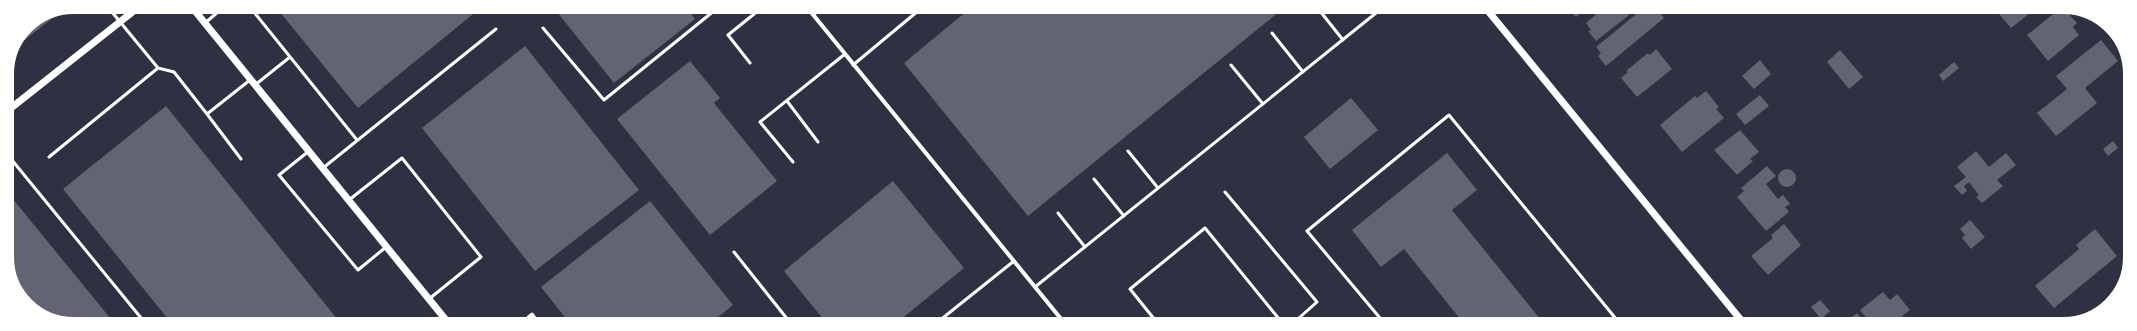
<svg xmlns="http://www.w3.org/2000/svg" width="2137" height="331" viewBox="0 0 2137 331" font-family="Raleway,sans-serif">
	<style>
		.building { fill: #626471 }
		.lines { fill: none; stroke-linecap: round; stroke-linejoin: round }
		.service { stroke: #fff; stroke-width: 3 }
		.minor { stroke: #fff; stroke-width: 4 }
		.tertiary { stroke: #fff; stroke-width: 7 }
		.rim { fill: none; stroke: #fff; stroke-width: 2 }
	</style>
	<rect width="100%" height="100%" fill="#2d3142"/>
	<!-- building -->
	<path class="building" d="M275 6H483L358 108Z
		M564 6H568L575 14 584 6H685L695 19 614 83 557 12Z
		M973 6H1286L1028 216 904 63Z
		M1565 6H1589L1576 17Z
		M1606 6H1622L1629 15 1596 41 1588 31 1591 30 1586 23Z
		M1646 6H1655L1664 18 1606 66 1598 56 1601 53 1596 47Z
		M1993 7H2038L2011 28Z
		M2062 7 2077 23 2073 27 2079 35 2048 61 2027 35Z
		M65 8 11 51 26 26 48 11Z
		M2101 40 2118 61 2085 88 2097 103 2056 136 2037 113 2067 89 2056 76Z
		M525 46 639 190 535 271 422 128Z
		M1656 49 1672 69 1637 97 1621 78 1628 72 1626 71 1648 53 1650 55Z
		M1840 50 1863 77 1849 89 1827 62Z
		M1760 60 1771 74 1754 89 1742 76Z
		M690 61 720 98 714 103 777 181 710 235 617 119Z
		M1954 62 1959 68 1943 81 1939 75Z
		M1706 91 1719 107 1716 109 1724 118 1682 152 1660 125 1695 96 1697 98Z
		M1760 95 1769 106 1745 125 1736 114Z
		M1351 98 1378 130 1330 169 1304 137Z
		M166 106 342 325 172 324 63 189Z
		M1740 130 1759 152 1750 159 1753 161 1737 175 1714 150Z
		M2113 141 2118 148 2108 156 2103 149Z
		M1976 151 1989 167 2006 153 2016 165 1997 180 2003 186 1982 203 1976 197 1979 195 1969 182 1964 186 1967 191 1962 195 1954 186 1966 177 1957 167Z
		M1447 153 1477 190 1452 210 1545 325H1465L1404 249 1381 267 1352 230Z
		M1767 166 1776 176 1766 184 1778 199 1783 195 1790 204 1785 207 1789 212 1766 231 1737 197 1744 191 1741 188Z
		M1778 178a9 9 0 1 1 18 0a9 9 0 1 1-18 0Z
		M893 181 964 268 894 325H828L784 271Z
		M8 193 115 324H65L29 308 8 274Z
		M650 201 733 305 708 325H571L541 287Z
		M1970 220 1985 237 1971 249 1962 238 1965 235 1960 229Z
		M1784 224 1801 245 1768 275 1751 256 1773 238 1771 235Z
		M2095 229 2117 256 2054 308 2035 286 2079 249 2076 245Z
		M1883 292 1890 300 1897 294 1910 310 1902 316 1904 319 1896 325H1842L1857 313 1866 325 1870 322 1860 310Z
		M1820 300 1830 311 1821 319 1811 307Z"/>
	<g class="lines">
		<!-- service -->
		<path class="service" d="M249 6 357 140
			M1316 6 1343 40
			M813 15 825 6
			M205 23 225 6
			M543 28 604 100 720 6
			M1272 33 1303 72
			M750 63 728 35 764 6
			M853 65 924 6
			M1231 65 1263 104
			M158 68 174 72 207 114 250 80
			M255 85 290 57
			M787 101 818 142
			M207 114 241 159
			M309 151 279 175 358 270 386 247
			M1128 151 1158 188
			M7 154 146 324
			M49 157 158 68 107 6
			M793 162 760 122 845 54
			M323 168 496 29
			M1094 179 1124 216
			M1225 192 1317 302 1291 325
			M349 200 402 158 481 257 429 299
			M1058 213 1085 247
			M734 252 792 325
			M1035 287 1381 9 1379 6
			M1380 318 1385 325
			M442 325 447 321
			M519 325 532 314 540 325
			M934 325 1014 261
			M1159 325 1130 289 1205 228 1284 325
			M1372 325 1380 318 1307 231 1449 115 1621 325"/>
		<!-- minor -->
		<path class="minor" d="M806 6 1066 325"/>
		<!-- tertiary -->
		<path class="tertiary" d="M191 6 450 325
			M1484 6 1745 325
			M6 112 140 6"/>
	</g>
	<!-- crop -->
	<path d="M0 0H2137V331H0ZM74 13H2063A61 61 0 0 1 2124 74V257A61 61 0 0 1 2063 318H74A61 61 0 0 1 13 257V74A61 61 0 0 1 74 13Z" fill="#fff" fill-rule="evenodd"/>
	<path class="rim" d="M74 13H2063A61 61 0 0 1 2124 74V257A61 61 0 0 1 2063 318H74A61 61 0 0 1 13 257V74A61 61 0 0 1 74 13Z"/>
</svg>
